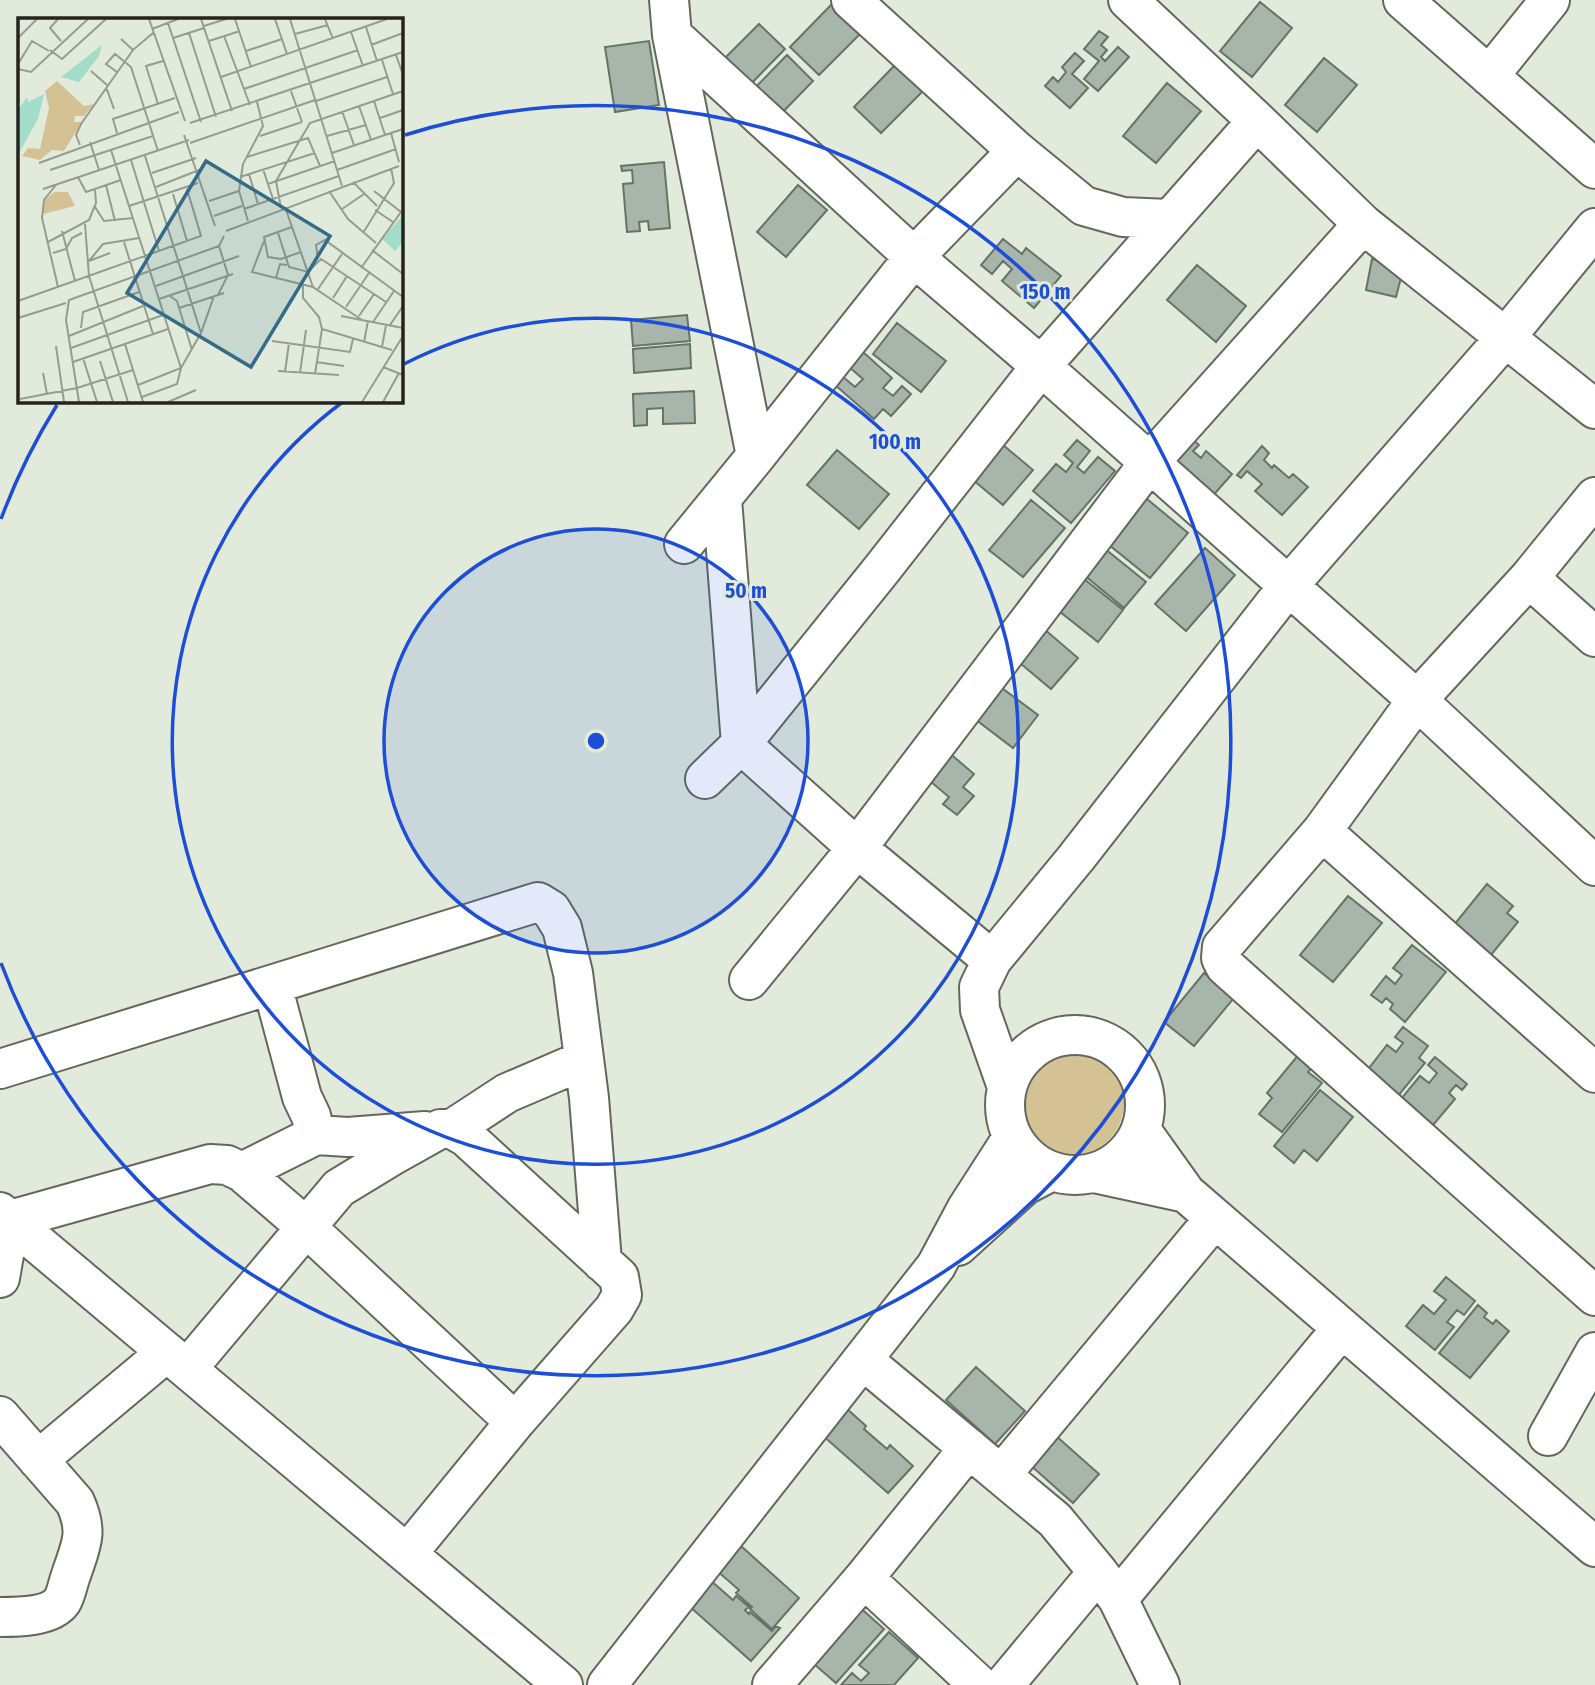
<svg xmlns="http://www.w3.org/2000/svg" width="1595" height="1685" viewBox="0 0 1595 1685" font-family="'Fira Sans Condensed',sans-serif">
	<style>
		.green { fill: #d4c295 }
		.building { fill: #a7b5aa; stroke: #667368; stroke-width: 2 }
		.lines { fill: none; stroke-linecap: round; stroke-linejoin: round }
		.minor-casing { stroke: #62695c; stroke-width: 42 }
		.minor { stroke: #fff; stroke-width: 38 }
		.ring { fill: none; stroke: #1d4ed8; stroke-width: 3.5 }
		.inset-road { fill: none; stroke: #959c90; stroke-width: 2 }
		.view { fill: #346b86; fill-opacity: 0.15; stroke: #346b86; stroke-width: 3.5 }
		.inset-edge { fill: none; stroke: #22251f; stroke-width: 3.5 }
		.centre { fill: #1d4ed8; stroke: #e2ebdb; stroke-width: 3.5 }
		.ring-label { font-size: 21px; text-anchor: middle; font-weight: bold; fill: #1d4ed8; stroke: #e2ebdb; stroke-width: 6; stroke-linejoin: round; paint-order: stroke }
	</style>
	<rect width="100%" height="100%" fill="#e2ebdb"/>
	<!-- green -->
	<path class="green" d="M1014 1102a55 55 0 1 1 110 0a55 55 0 1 1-110 0Z"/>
	<!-- building -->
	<path class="building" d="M1260 2 1292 28 1252 77 1220 51Z
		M832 4 862 32 819 75 790 47Z
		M759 24 785 49 742 93 716 67Z
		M1099 31 1108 37 1101 45 1107 50 1101 57 1105 61 1118 47 1129 57 1098 91 1084 79 1099 61 1084 49Z
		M649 41 659 105 615 112 605 47Z
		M1075 53 1084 61 1072 74 1088 88 1070 108 1045 86 1053 77 1058 82 1066 72 1062 67Z
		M787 55 813 81 775 120 749 94Z
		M1324 58 1357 85 1317 132 1285 105Z
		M899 61 926 88 881 133 854 107Z
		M1167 83 1201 111 1156 163 1123 136Z
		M664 162 670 228 649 230 648 221 639 222 640 231 627 232 623 184 633 183 632 170 622 171 621 166Z
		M798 185 827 210 786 257 757 232Z
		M1003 239 1022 254 1026 248 1061 276 1034 308 1002 281 1012 269 1003 261 992 274 981 265Z
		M1372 259 1404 266 1396 297 1366 290Z
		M1197 265 1246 306 1216 342 1167 300Z
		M687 315 690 341 633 346 631 320Z
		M897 323 946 361 921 392 873 354Z
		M690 344 691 368 634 373 633 349Z
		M863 352 892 378 883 388 893 396 902 386 911 394 891 416 883 409 874 419 834 384 842 376 855 387 863 379 849 367Z
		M694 391 695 423 663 424V408L647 409V425L634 426 633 394Z
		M984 429 1033 470 1003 505 954 464Z
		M1182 430 1199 445 1193 451 1201 458 1206 451 1232 474 1202 508 1152 464Z
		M1077 440 1090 451 1077 467 1084 473 1098 457 1115 471 1071 523 1033 491 1056 464 1066 472 1073 463 1064 455Z
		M1262 446 1269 453 1264 460 1272 468 1274 465 1289 478 1293 474 1308 487 1282 515 1255 491 1262 484 1247 471 1241 478 1237 475Z
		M837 450 889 494 859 529 807 485Z
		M1141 494 1188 533 1150 578 1103 540Z
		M1031 500 1065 528 1023 577 989 550Z
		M1099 544 1146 582 1124 608 1078 570Z
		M1205 548 1235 575 1186 631 1155 604Z
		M1074 571 1123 610 1098 642 1049 603Z
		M1029 616 1078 658 1051 689 1002 648Z
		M983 674 1038 715 1013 748 958 706Z
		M934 740 974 774 963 787 974 796 957 815 943 804 949 797 912 766Z
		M1487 884 1513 906 1507 913 1518 922 1482 966 1445 936Z
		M1348 896 1382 923 1333 982 1300 955Z
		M1412 945 1446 972 1405 1022 1390 1009 1393 1004 1386 998 1382 1003 1371 995 1386 976 1395 984 1402 975 1393 968Z
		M1204 973 1234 998 1194 1046 1164 1022Z
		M1403 1027 1428 1046 1419 1058 1425 1063 1393 1102 1362 1077 1387 1045 1396 1052 1403 1043 1395 1037Z
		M1300 1053 1314 1065 1308 1072 1322 1083 1282 1132 1259 1114 1272 1098 1267 1093Z
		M1435 1057 1467 1084 1462 1090 1456 1085 1449 1093 1455 1099 1428 1131 1396 1105 1420 1076 1429 1083 1437 1073 1428 1065Z
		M1320 1090 1353 1117 1317 1161 1304 1150 1294 1163 1274 1146Z
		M1446 1277 1475 1301 1464 1315 1457 1310 1447 1322 1454 1327 1435 1350 1406 1326 1423 1305 1434 1314 1446 1300 1434 1291Z
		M1478 1305 1487 1313 1484 1317 1493 1324 1496 1320 1509 1331 1470 1378 1439 1353Z
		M976 1367 1025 1411 995 1444 946 1400Z
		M846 1408 866 1426 864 1429 887 1449 890 1445 913 1466 888 1493 822 1435Z
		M1055 1435 1099 1474 1073 1503 1029 1464Z
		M731 1537 799 1598 772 1629 750 1609 752 1607 736 1593 739 1590 708 1563Z
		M702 1573 733 1600 736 1596 749 1607 745 1610 749 1614 750 1612 772 1631 776 1626 780 1628 751 1661 680 1598Z
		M856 1604 884 1629 836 1683 807 1658Z
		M889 1632 918 1658 894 1685H841L852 1673 861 1681 869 1673 859 1665Z"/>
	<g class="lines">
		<!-- minor casing -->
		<g class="minor-casing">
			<path id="minor" d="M669 0 672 35 756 456
				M851 0 1017 151 1084 206 1123 217 1169 219
				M1128 0 1257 121 1363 224 1595 409
				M1403 0 1595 169
				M672 35 914 257 1041 366 1417 700 1595 866
				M1489 76 1550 0
				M1595 497 1529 578 1417 700 1322 831 1222 947 1221 958 1225 966 1595 1296
				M722 499 741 744 857 848 992 960
				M684 544 756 456 914 257 1017 151
				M1529 578 1595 637
				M705 779 741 744 882 569 1041 366 1257 121
				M1322 831 1595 1073
				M749 980 857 848 1149 463 1363 224
				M1005 1105a70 70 0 1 1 140 0a70 70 0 1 1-140 0Z
				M0 1069 538 902 551 910 562 928 573 973 589 1098 602 1262
				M1007 1087 980 1010 979 987 992 960 1076 858 1289 585 1505 338 1595 228
				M452 1129 507 1093 584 1060
				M1141 1130 1186 1193 1595 1547
				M316 1135 348 1137 425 1131
				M242 1172 316 1135 311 1116 302 1097 272 985
				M1094 1173 1186 1193
				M0 1212 563 1685
				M958 1246 1025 1185 1050 1172
				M0 1278 10 1220 210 1164 227 1165 242 1172 306 1227 515 1422
				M863 1360 1055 1520 1098 1572 1118 1599 1160 1685
				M187 1369 339 1188 390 1157 440 1129H452L466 1137 619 1277 622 1295 614 1309 515 1422 407 1554
				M0 1416 75 1502C89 1533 81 1545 71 1575 68 1583 66 1595 62 1601 51 1617 17 1617 0 1617
				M1548 1436 1595 1352
				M38 1460 167 1352
				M1001 1475 1215 1218
				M864 1578 979 1685
				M1118 1599 1342 1328
				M607 1685 936 1266 967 1208 1012 1138
				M772 1685 864 1578 969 1448
				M1004 1685 1098 1572"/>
		</g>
		<!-- minor -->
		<use href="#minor" class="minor"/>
	</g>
	<!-- distance rings -->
	<circle cx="596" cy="741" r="212" fill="#1d4ed8" fill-opacity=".12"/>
	<g class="ring">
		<circle cx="596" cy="741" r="212"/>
		<path d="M404 364A423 423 0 1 1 344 401"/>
		<path d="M1 519A635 635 0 0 1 57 405M405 135A635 635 0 1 1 1 963"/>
	</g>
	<!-- overview -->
	<g transform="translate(18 18)">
		<rect width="385" height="385" fill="#e2ebdb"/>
		<path d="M39 63 66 88 76 86 66 98H57L56 104H64L46 133 34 132 22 142 4 138 10 130 22 131 31 90 27 73ZM36 174H50L57 188 25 196V184Z" fill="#d4c295"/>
		<path d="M84 27 81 38 61 64 43 59ZM26 76 20 101 0 137V92L9 79 10 84ZM385 197V224L377 233 364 221Z" fill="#a1ddc8"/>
		<path class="inset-road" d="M40 1 32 10 43 23M131 1 167 103M183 1 214 93M217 1 233 49M257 1 269 36M272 1 324 168M307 1 315 21M150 5 183 104M186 8 208 1M348 9 359 43M134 11 160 1M333 14 345 48M171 15 198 99M277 16 310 7M206 18 232 87M0 20 19 1M155 20 186 10M103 21 115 32 135 15M191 23 222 13M353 27 385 15M32 32 44 41 88 1M228 33 264 21M378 37 385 57M364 42 375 76M0 46 14 23 31 33M0 51 13 54 70 1M73 53 89 67M99 54 88 46 97 36 113 49 140 133M203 59 369 1M88 69 96 91M226 71 340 32M273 73 284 104M298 83 369 59M356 83 367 117M140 86 128 48 145 43M341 88 353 122M324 93 336 127M362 100 385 92M172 105 385 34M99 115 95 101 157 80M166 117 197 208M242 118 284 104M309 118 348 107M72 124 81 152M172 125 297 82M62 127 58 117 63 106 115 32M93 132 163 350 159 366 124 379M314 135 373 115M127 138 183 315M229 139 290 120 302 148M113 142 141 233M381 144 373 115 385 111M21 145 161 94M245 151 255 181M32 152 135 118M319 152 378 131M134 155 178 140M231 156 240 186M60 159 68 174 103 162M222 159 297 135M335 164 359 188M250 166 317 143M38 167 26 182 24 200 40 269M88 167 97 203M138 169 181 152M25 171 171 122M311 173 330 201 358 225M155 176 169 223M191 183 221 173M111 188 180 165M77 189 86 203 115 200M267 189 295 269 344 302M263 190 258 163 292 105 385 73M226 191 321 158M324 191 346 176M357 192 375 204M196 198 224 188M230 203 221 173 225 146 245 108 239 84M67 206 71 258 110 384M274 209 246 219 250 239 263 241 283 234M44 213 57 263M208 213 381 148M260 215 271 249 290 254 303 241 368 284M345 215 376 165 373 150M246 223 234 254 295 269M30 224 71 202 78 185 77 171M106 224 135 316M354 232 385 256M35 235 48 231 54 220 64 215M300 241 298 227 307 222 385 279M71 243 85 226 121 220M71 243 92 235M343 250 383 194 356 173M258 260 262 246 269 247M285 267V280L301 299 304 311 374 332M138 268 221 238M300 271 324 236M200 277 210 257 201 228M152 278 159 283 174 332M315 280 329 258M141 281 215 256M0 283 183 218 169 171M328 289 351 255M161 290 206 275M323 298 385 310M341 298 356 276M0 300 48 285M355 304 376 273M372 307 385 288M63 310 65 294 121 274M51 318 125 288M254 323 332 334 335 321M346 324 350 303M107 326 125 384M38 328 46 384M364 329 368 307M53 330 145 297M65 340 79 384M82 343 95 384M55 344 150 311M298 344 326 348M365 349 385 357M260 353 321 357M267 354 271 325M25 355 29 376M282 355 288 312M297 356 304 311M120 367 163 350 183 315 196 278M2 381 59 370 115 352M61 384 48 302 51 282 201 228 206 218M150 384 178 372M344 384 385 318M365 384 381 355"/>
		<path class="view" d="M188 143 312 218 233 349 109 275Z"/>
		<rect width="385" height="385" class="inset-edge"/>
	</g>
	<circle cx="596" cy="741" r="10" class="centre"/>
	<g class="ring-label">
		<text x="1045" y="299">150 m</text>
		<text x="895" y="449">100 m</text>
		<text x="746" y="598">50 m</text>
	</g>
</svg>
